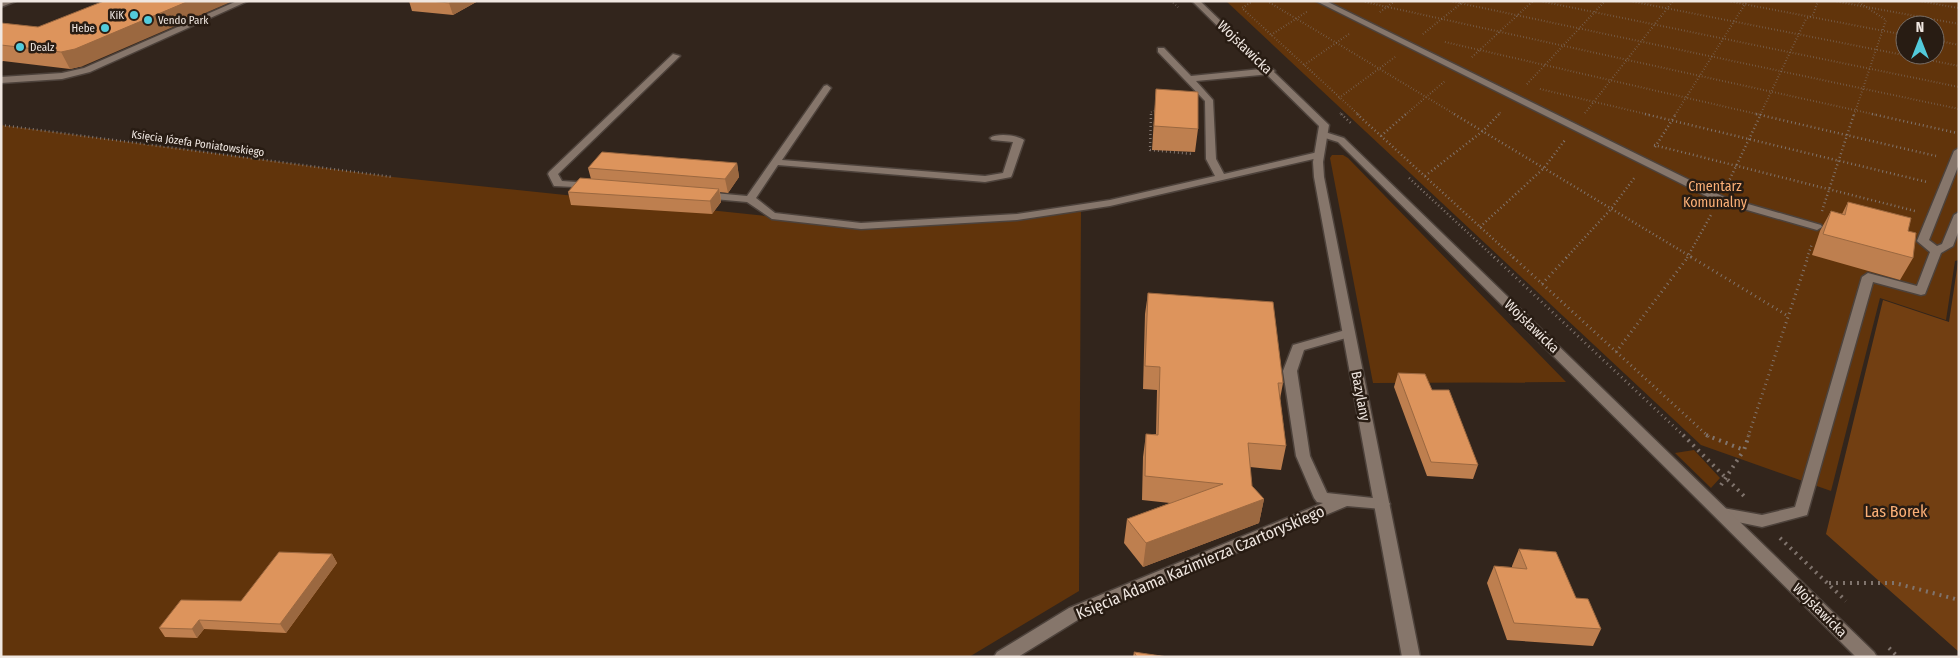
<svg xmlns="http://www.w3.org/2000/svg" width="1960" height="658" viewBox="0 0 1960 658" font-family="'Fira Sans Condensed',sans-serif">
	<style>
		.green { fill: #61340b; fill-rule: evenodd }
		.forest { fill: #723f12 }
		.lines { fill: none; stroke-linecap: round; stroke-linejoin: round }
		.lane-casing { stroke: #4d423b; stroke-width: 3 }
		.street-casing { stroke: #4d423b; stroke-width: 3 }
		.secondary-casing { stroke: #4d423b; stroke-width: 3 }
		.path-far3 { stroke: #80746d; stroke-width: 2; stroke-dasharray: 0.5 2.5; stroke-linecap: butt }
		.path-far2 { stroke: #80746d; stroke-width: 2.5; stroke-dasharray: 1 3; stroke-linecap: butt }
		.path-far1 { stroke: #80746d; stroke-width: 3; stroke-dasharray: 1 4; stroke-linecap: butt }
		.path { stroke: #80746d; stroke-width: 4; stroke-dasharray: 2 5; stroke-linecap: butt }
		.lane { fill: #86766b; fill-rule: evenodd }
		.street { fill: #86766b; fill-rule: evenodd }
		.secondary { fill: #86766b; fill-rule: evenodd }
		.wall { fill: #be7f4f }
		.shaded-wall { fill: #9b6840 }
		.building { fill: #dd945c; stroke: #9b6840 }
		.poi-dot { fill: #53cbdb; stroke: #281c13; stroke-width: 2 }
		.labels { text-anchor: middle; stroke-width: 5; stroke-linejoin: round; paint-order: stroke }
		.far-poi-label { font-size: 11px; fill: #f0e7e1; stroke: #281c13; text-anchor: end }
		.far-street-label { font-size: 11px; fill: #f0e7e1; stroke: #281c13 }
		.street-label { font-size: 14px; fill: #f0e7e1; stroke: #281c13 }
		.park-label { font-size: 14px; fill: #fcb077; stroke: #281c13 }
		.near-park-label { font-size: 16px; fill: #fcb077; stroke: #281c13 }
		.near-street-label { font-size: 16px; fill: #f0e7e1; stroke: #281c13 }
	</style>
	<rect width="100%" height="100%" fill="#32251c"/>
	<!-- green -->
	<path class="green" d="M1226 1H1959V260L1955 261 1946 320 1880 298 1831 491 1701 445ZM1905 25H1935V55H1905Z
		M1 125 393 177 861 226 1081 210 1079 591 969 657H1Z
		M1332 155H1343L1348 158 1566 382 1373 383 1330 158Z
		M1694 450 1720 478 1711 488 1675 453Z"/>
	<!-- forest -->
	<path class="forest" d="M1958 262H1959V652L1826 534 1883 300 1949 322Z"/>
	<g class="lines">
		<!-- lane casing -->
		<g class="lane-casing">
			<path id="lane" d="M4 1H16L1 7V2Z
				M237 1H248L90 72 62 79 1 83V77L62 73 84 68Z
				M1316 1H1326L1724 197 1821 225 1822 227 1817 230 1716 201Z
				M1158 48H1164L1191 76 1271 68 1275 71 1271 74 1196 81 1213 100 1216 159 1224 174 1318 152 1323 155 1318 158 1110 206 1017 220 861 229 772 219 747 202 703 198 698 195 703 192 747 196 824 86 827 85 831 88 782 160 985 176 1003 173 1013 142 992 140 990 138C997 133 1017 135 1024 140L1012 175 1011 177 985 182 778 165 756 198 775 213 861 223 1017 214 1110 200 1215 176 1206 159 1205 101 1158 52Z
				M673 54 680 56 558 174 562 181 591 183 595 184V188L554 186 548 174 549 172Z
				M1959 148V164L1929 240 1937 246 1942 244 1954 215 1959 212V230L1953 246 1941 253 1925 294 1921 295 1873 282 1807 515 1762 527 1718 518 1715 514 1718 510 1723 508 1762 515 1795 507 1862 277 1868 273 1917 286 1930 252 1917 241 1954 151Z
				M1349 329 1353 330 1355 333 1353 336 1304 350 1297 371 1310 456 1327 493 1382 499 1387 500 1390 504 1387 508 1382 509 1347 506 1081 618 1018 657H994L997 652 1069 608 1323 503 1317 502 1314 498 1296 456 1283 371 1293 345Z"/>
		</g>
		<!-- street casing -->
		<g class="street-casing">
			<path id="street" d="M1325 132 1344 138 1874 652 1877 657H1856L1338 142 1322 137 1320 135Z"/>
		</g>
		<!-- secondary casing -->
		<g class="secondary-casing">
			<path id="secondary" d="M1192 1H1200L1329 125 1323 162 1324 177 1420 657H1402L1314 177 1313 162 1319 126Z"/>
		</g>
		<!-- path-far3 -->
		<path class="path-far3" d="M1171 1 1180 9
			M1253 1 1242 8 1359 115
			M1267 1 1456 115
			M1450 1 1959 109
			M1540 1 1959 87
			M1630 1 1959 66
			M1728 1 1905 35
			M1834 1 1959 24
			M1919 1 1959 8
			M1365 2 1877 115
			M1380 12 1395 1
			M1423 34 1464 1
			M1271 35 1308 11
			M1935 40 1959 45
			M1445 42 1761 115
			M1472 57 1533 1
			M1304 65 1349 34
			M1527 84 1605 1
			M1540 89 1650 115
			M1339 98 1395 57
			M1340 113 1343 115
			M1585 113 1673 1
			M1151 115V112L1158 110
			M1405 115 1445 81
			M1498 115 1502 111
			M1675 115 1747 1
			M1760 115 1806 19 1813 15 1818 1
			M1854 115 1886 20 1857 1"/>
		<!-- path-far2 -->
		<path class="path-far2" d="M1151 114 1150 150 1193 154
			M1341 114 1352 124
			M1357 114 1514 258
			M1454 114 1693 258
			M1645 114 1927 182
			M1756 114 1936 156
			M1872 114 1957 133
			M1 125 393 177
			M1381 136 1406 114
			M1654 145 1915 211
			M1655 147 1676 114
			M1425 176 1483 131 1499 114
			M1409 178 1495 258
			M1728 183 1761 114
			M1822 211 1854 114
			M1480 227 1544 168 1565 140
			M1566 258 1611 209 1635 177
			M1687 258 1712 213
			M1807 258 1812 244"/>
		<!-- path-far1 -->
		<path class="path-far1" d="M1494 257 1685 437
			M1513 257 1709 437
			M1691 257 1788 316
			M1542 284 1567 257
			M1616 352 1688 257
			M1748 437 1808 257"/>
		<!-- path -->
		<path class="path" d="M1683 435 1745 497
			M1706 435 1744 450 1749 435
			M1721 485 1744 450
			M1780 538 1846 601
			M1829 583H1895L1959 600
			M1889 648 1898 657"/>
		<!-- lane -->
		<use href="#lane" class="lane"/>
		<!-- street -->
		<use href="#street" class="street"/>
		<!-- secondary -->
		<use href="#secondary" class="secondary"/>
	</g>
	<!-- wall -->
	<path class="wall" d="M409 1H478L453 15 412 11Z
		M1 23 38 27 83 66 70 69 3 61 1 62Z
		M1156 89 1198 129 1195 152 1152 150Z
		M737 163 739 177 728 193 720 192 721 202 712 214 571 205 568 192 591 179 588 168Z
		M1848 202 1908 231 1913 258 1900 280 1812 255 1820 231 1831 211 1842 214Z
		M1148 293 1283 383 1280 399 1286 446 1281 470 1250 467 1252 486 1264 499 1259 523 1143 567 1124 543 1127 519 1170 503 1142 500 1143 457 1146 434H1156L1157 390 1143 389 1145 314Z
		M1398 373 1432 390 1478 465 1473 479 1427 476 1394 387Z
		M1519 549 1576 598 1601 629 1593 646 1507 640 1487 583 1494 566 1512 567V566Z
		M332 554 337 563 286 633 204 629 197 638 165 637 159 628 241 601Z
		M1134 652 1168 657H1133Z"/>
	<!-- shaded-wall -->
	<path class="shaded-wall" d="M189 1H233L83 66 70 69 61 52Z
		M453 1H478L453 15 449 3Z
		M737 163 739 177 728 193 725 179Z
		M719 189 721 202 712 214 710 201Z
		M1264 499 1259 523 1143 567 1146 543Z
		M332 554 337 563 286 633 280 624Z
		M199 620 204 629 197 638 192 629Z"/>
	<!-- building -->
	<path class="building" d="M104 1H189L75 49 61 52 1 45V23L38 27Z
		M431 1H453L449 3Z
		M1156 89 1198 92V129L1154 126Z
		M602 152 737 163 725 179 588 168Z
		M580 178 719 189 710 201 568 192Z
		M1848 202 1911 218 1908 231 1916 233 1913 258 1823 234 1831 211 1845 215Z
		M1148 293 1273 302 1283 383H1278L1286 446 1248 443 1252 486 1264 499 1146 543 1127 519 1223 484 1145 476 1146 434 1158 435 1160 367 1145 366Z
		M1398 373 1425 374 1432 390H1449L1478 465 1431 462Z
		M1519 549 1556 552 1576 598 1588 599 1601 629 1514 623 1494 566 1527 569Z
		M279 552 332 554 280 624 199 620 192 629 159 628 181 600 241 601Z
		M1134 652 1168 657H1137Z"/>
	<!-- markers -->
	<g class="poi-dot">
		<circle cx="134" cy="15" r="5"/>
		<circle cx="148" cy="20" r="5"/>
		<circle cx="105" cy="28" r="5"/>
		<circle cx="20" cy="47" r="5"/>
	</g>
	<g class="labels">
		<!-- far-poi labels -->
		<g class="far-poi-label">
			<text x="124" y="19">KiK</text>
			<text x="158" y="24" text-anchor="start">Vendo Park</text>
			<text x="95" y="32">Hebe</text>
			<text x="30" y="51" text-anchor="start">Dealz</text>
		</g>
		<!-- far-street labels -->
		<g class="far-street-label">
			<text transform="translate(198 143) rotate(8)" y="4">Księcia Józefa Poniatowskiego</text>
		</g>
		<!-- street labels -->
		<g class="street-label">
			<text transform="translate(1245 47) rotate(44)" y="5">Wojsławicka</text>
			<text transform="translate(1532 326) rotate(44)" y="5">Wojsławicka</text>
			<text transform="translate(1361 396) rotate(79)" y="5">Bazylany</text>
			<text transform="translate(1820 610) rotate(45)" y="5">Wojsławicka</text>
		</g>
		<!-- park labels -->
		<g class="park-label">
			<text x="1715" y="191">Cmentarz<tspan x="1715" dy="16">Komunalny</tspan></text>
		</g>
		<!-- near-park labels -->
		<g class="near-park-label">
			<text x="1896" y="517">Las Borek</text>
		</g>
		<!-- near-street labels -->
		<g class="near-street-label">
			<text transform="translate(1200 562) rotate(-23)" y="6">Księcia Adama Kazimierza Czartoryskiego</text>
		</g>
	</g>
	<!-- border -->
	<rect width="1960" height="658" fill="none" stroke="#f0e7e1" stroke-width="5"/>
	<!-- north arrow -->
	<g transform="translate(1920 40)"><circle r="24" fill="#281c13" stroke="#786d65"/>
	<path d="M0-4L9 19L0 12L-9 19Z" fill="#53cbdb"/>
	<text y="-8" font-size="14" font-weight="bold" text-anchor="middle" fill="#f0e7e1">N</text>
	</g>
</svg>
